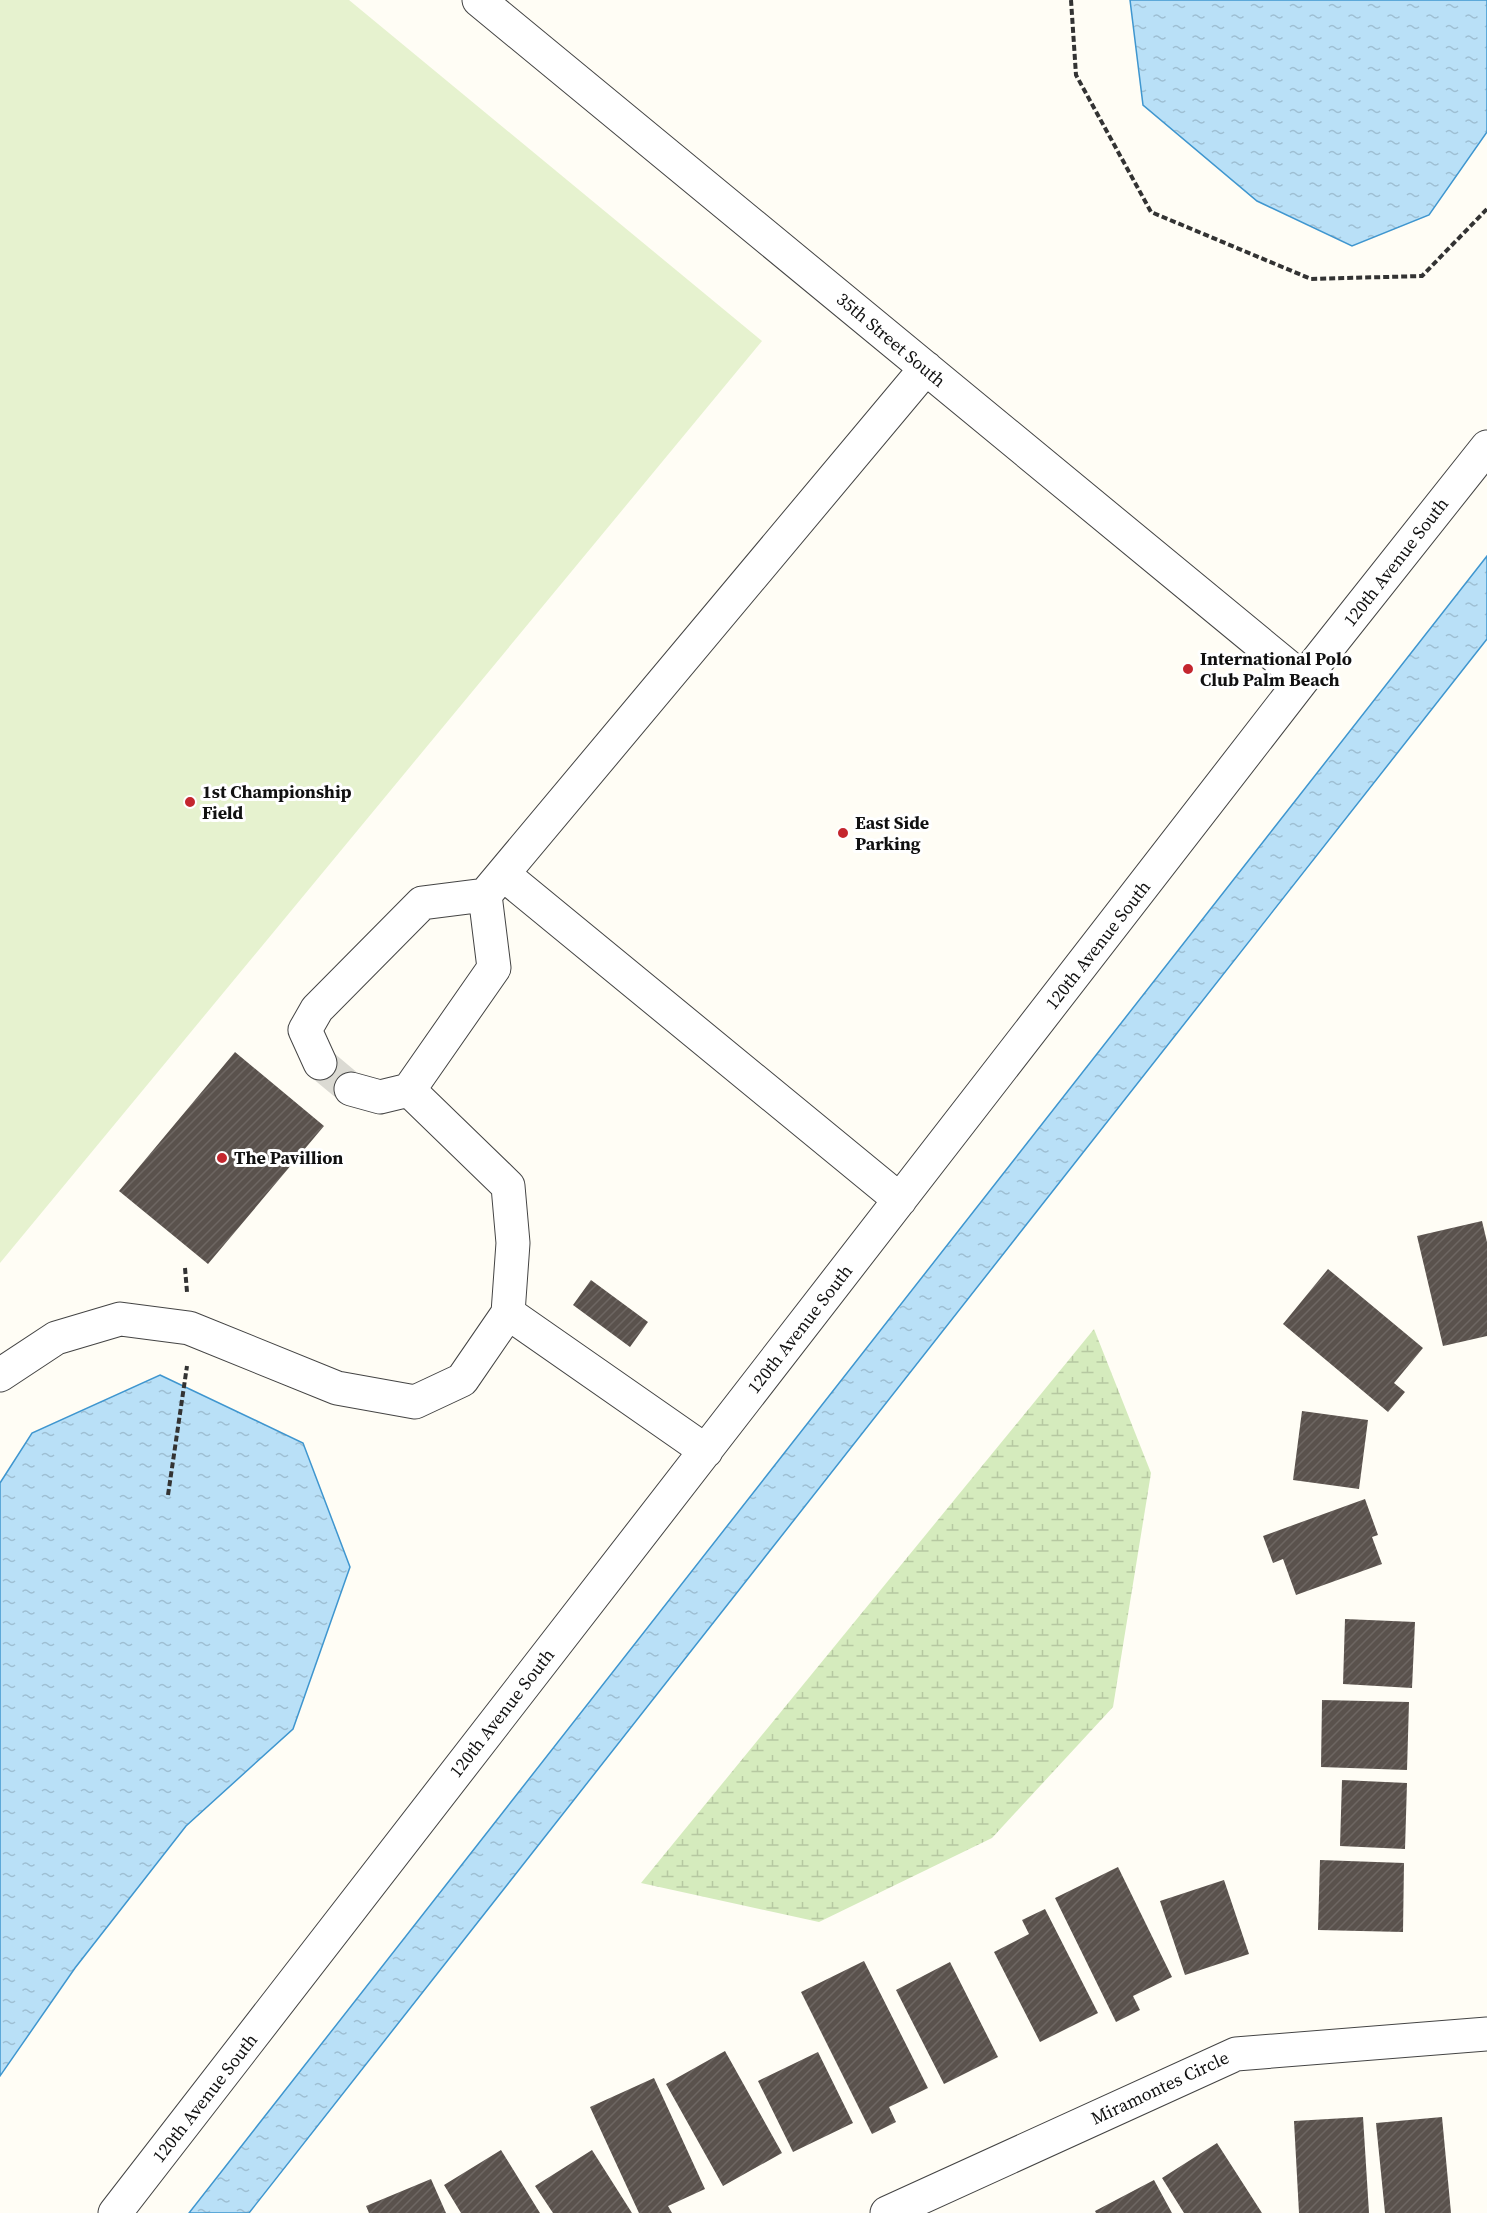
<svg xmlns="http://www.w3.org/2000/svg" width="1487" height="2213" viewBox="0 0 1487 2213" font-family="'Source Serif 4',serif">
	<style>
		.wetland { fill: url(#wetland-marsh) }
		.pitch { fill: #e6f2cf }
		.water { fill: url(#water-ripples); stroke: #3f96cf; stroke-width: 1.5 }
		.building { fill: url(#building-hatch) }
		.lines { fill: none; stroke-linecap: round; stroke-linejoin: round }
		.minor-tunnel { stroke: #dbdad3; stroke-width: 33; stroke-dasharray: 33 16; stroke-linecap: butt }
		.minor-casing { stroke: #444; stroke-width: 35 }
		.path { stroke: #333; stroke-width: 4; stroke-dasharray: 6 3; stroke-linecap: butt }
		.minor { stroke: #fff; stroke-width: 33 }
		.poi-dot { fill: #c4262e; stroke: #fff; stroke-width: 2 }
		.labels { text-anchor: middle; stroke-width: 6; stroke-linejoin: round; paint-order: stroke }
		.street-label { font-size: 18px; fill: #111; stroke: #fff }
		.poi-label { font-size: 18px; font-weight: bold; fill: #111; stroke: #fff; text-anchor: start }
	</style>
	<defs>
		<pattern id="wetland-marsh" width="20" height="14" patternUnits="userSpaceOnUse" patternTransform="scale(1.5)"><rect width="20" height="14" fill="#d5ebbd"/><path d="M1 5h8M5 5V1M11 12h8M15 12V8" fill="none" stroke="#b6c8a1"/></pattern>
		<pattern id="water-ripples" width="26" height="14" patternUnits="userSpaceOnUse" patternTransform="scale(1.5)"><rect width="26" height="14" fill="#b9e0f7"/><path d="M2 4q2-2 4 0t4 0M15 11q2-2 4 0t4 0" fill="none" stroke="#9ebfd3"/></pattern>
		<pattern id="building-hatch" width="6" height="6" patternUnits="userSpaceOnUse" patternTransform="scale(1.5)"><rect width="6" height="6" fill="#5a524d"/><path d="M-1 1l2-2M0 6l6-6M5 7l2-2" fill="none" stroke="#6d6662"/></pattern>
	</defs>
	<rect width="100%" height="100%" fill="#fffdf5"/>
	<!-- wetland -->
	<path class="wetland" d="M1094 1329 1151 1473 1113 1707 992 1838 819 1922 641 1883Z"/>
	<!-- pitch -->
	<path class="pitch" d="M0 0H349L762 341 0 1263Z"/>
	<!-- water -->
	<path class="water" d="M1130 0H1487V132L1429 215 1352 246 1257 201 1143 105Z
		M1487 556V639L249 2213H189Z
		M160 1375 303 1443 350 1567 293 1729 186 1826 75 1968 0 2076V1483L32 1433Z"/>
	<!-- building -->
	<path class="building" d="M235 1052 324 1126 208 1264 119 1191Z
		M1482 1221 1487 1242V1336L1443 1346 1417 1236Z
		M1328 1269 1423 1348 1394 1383 1405 1392 1388 1412 1283 1324Z
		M591 1280 648 1322 630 1347 573 1305Z
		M1302 1411 1368 1420 1359 1489 1293 1480Z
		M1365 1499 1378 1535 1372 1537 1382 1564 1296 1595 1283 1559 1273 1563 1263 1536Z
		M1345 1619 1415 1622 1412 1688 1343 1684Z
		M1322 1700 1409 1702 1407 1770 1321 1767Z
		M1342 1780 1407 1783 1405 1849 1340 1846Z
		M1320 1860 1404 1863 1403 1932 1318 1930Z
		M1118 1867 1172 1977 1133 1996 1140 2010 1116 2022 1055 1898Z
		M1224 1880 1249 1954 1185 1975 1160 1901Z
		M1045 1909 1098 2013 1040 2042 994 1952 1029 1934 1022 1920Z
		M864 1961 928 2088 889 2107 896 2122 872 2134 801 1992Z
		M950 1962 998 2057 944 2084 896 1990Z
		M725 2051 782 2153 723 2186 666 2084Z
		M818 2052 853 2123 793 2152 758 2081Z
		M654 2078 705 2189 668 2206 672 2213H639L590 2107Z
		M1363 2117 1369 2213H1299L1294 2121Z
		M1442 2117 1451 2213H1385L1376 2123Z
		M1217 2143 1262 2213H1184L1162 2178Z
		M501 2150 540 2213H461L444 2185Z
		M592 2150 632 2213H553L535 2186Z
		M431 2179 446 2213H369L366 2206Z
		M1154 2180 1172 2213H1096L1095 2211Z"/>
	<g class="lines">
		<!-- minor-tunnel -->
		<path class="minor-tunnel" d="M320 1063 351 1089"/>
		<!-- minor casing -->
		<g class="minor-casing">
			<path id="minor" d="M479 0 1303 679
				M503 874 900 1200
				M320 1063 305 1030 317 1009 422 903 485 895 926 368
				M351 1089 380 1097 409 1090 494 968 485 895
				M409 1090 508 1186 513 1243 508 1313
				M0 1375 56 1338 120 1319 189 1328 337 1388 415 1402 462 1380 508 1313 706 1451
				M115 2213 1303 679 1487 447
				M887 2213 1236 2054 1487 2034"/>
		</g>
		<!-- path -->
		<path class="path" d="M1071 0 1076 75 1151 212 1311 279 1422 276 1487 209
			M185 1268 187 1292
			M168 1495 187 1366"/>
		<!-- minor -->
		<use href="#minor" class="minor"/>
	</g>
	<!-- markers -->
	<g class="poi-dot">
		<circle cx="1188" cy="669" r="6"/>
		<circle cx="190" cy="802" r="6"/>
		<circle cx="843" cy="833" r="6"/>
		<circle cx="222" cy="1158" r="6"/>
	</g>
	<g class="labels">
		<!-- street labels -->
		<g class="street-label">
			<text transform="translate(891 340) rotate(40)" y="6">35th Street South</text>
			<text transform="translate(1396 562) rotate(-52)" y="6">120th Avenue South</text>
			<text transform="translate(1098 945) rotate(-52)" y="6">120th Avenue South</text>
			<text transform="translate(800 1329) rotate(-52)" y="6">120th Avenue South</text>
			<text transform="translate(502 1713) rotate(-52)" y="6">120th Avenue South</text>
			<text transform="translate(1160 2088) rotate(-25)" y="6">Miramontes Circle</text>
			<text transform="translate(205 2098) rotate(-52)" y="6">120th Avenue South</text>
		</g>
		<!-- poi labels -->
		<g class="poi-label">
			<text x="1200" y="665">International Polo<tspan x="1200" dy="21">Club Palm Beach</tspan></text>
			<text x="202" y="798">1st Championship<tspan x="202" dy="21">Field</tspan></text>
			<text x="855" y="829">East Side<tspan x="855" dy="21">Parking</tspan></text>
			<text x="234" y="1164">The Pavillion</text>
		</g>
	</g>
</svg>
